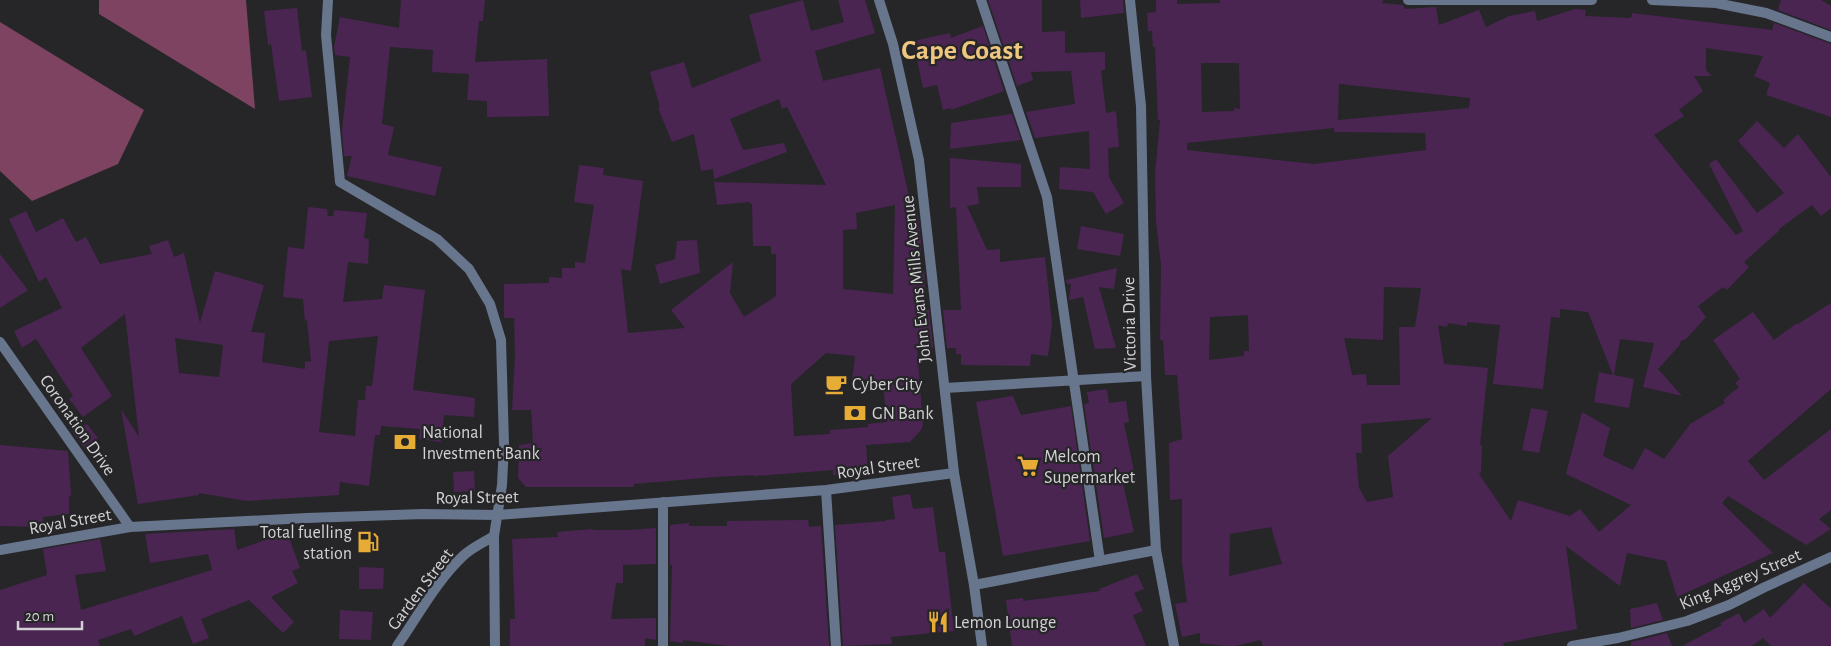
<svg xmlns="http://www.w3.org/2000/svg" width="1831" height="646" viewBox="0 0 1831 646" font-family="'Alegreya Sans',sans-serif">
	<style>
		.forest { fill: #7e4360 }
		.building { fill: #4a2552; fill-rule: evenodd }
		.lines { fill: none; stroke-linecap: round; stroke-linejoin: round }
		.minor { stroke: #67758d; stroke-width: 10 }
		.tertiary { stroke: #67758d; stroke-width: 10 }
		.labels { text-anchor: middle; stroke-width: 4.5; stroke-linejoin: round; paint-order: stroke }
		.street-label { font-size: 18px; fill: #d2d2d4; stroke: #262629 }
		.poi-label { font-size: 18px; fill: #d2d2d4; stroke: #262629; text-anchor: start }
		.town-label { font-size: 28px; font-weight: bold; fill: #efc680; stroke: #262629 }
	</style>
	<rect width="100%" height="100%" fill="#262629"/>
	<!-- forest -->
	<path class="forest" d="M99 0H246L255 109 99 14Z
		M0 22 144 110 118 164 32 201 0 171Z"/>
	<!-- building -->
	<path class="building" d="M401 0H485L483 21H479L475 62 547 59 549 116 487 117V101L467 100 469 74 432 72 433 50 390 47 382 124 394 127 388 155 442 167 435 196 347 176 352 156H344L342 131 350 57 335 55 334 47 340 17 399 28Z
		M803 0 811 31 844 22 838 0H865L875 33 815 51 823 81 880 68 914 218 918 216 921 242V270H924L926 309 929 310 933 348H917L923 425 921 430 910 442 866 445 868 472 833 475V470L754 476V475L715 477 634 484V487H526L518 478 519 445 533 443 531 410H512L515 355 514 318H504V284L549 283V277L562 278V268H575V262L585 263 594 205 574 202 579 165 604 168 603 175 643 181 631 271 621 269 628 333 685 328 671 310 733 262 730 293 744 317 776 296V254H771V246H753L752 204H750V202L717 205 714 182 826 185 787 107 782 109 779 99 730 119 743 150 784 143 787 152 714 179 713 169 701 171 694 134 672 142 658 108 660 107 650 72 684 62 692 88 761 61 749 15ZM895 205 893 294 843 289V230L857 229 856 213ZM826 353 855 356 852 380 883 384 887 422 868 424V427L830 430V434L794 436 791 384Z
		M988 0H1042V32L1065 31V53L1105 52V70H1101L1106 113 1116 111 1119 147 1108 148 1109 177 1124 203 1106 214 1093 192 1059 189 1060 167 1090 169 1089 131 1035 138 1026 112 1075 104 1071 71 1031 72 1033 80 1017 86Z
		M1080 0H1123L1124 13 1081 18Z
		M1156 0H1177V4L1220 3V0H1383L1382 3 1403 5 1405 9 1436 7 1439 25 1479 10 1486 27 1509 16 1535 11 1537 21 1575 9 1586 10 1585 16 1631 18 1632 13 1772 30 1774 23 1831 44V117L1766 95 1770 83 1754 76 1763 56 1706 48V70L1712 76H1694L1703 91 1679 110 1684 116 1654 135 1736 235 1743 231 1709 164 1716 159 1757 213 1784 193 1738 141 1757 121 1784 148 1798 134 1831 177V208L1821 216 1812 205 1779 229 1780 230 1744 262 1749 267 1727 290 1723 287 1698 306 1706 317 1686 339 1681 341 1679 346 1658 369 1682 396 1643 387 1654 343 1620 339 1614 375 1634 379 1629 408 1594 402 1599 372 1613 375 1588 312 1560 309V318L1551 317 1543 389 1493 384 1500 325 1467 322V326L1448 323 1447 327 1438 325 1444 364 1488 368 1480 445H1482L1481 472 1479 474 1511 521 1518 500 1570 516 1580 509 1599 532 1631 505 1566 474 1582 412 1610 428 1603 456 1633 470 1645 448 1664 459 1690 424 1725 403 1723 400 1739 387 1735 383 1740 379 1713 340 1753 312 1774 340 1797 323 1798 324 1831 303V389L1748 461 1764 480 1831 429V510L1819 519 1831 529 1806 545 1728 496 1722 503 1773 553 1677 597 1666 561 1627 553 1620 586 1566 546 1577 629 1503 643 1504 646H1263L1261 640 1235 646H1227L1200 643V633L1182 637 1175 604 1187 602 1182 562V499L1170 500 1169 443 1182 439 1177 375H1165L1163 340H1160L1161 265 1156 222 1155 173 1160 120H1158L1155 47H1153L1152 31H1148L1147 13 1156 12ZM1201 63H1239L1240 109 1234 108V111L1202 112ZM1339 84 1470 98 1469 108 1338 120ZM1334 128V132L1425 133 1426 150 1314 164 1187 150V143ZM1384 287 1421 288 1415 327H1399L1400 385H1367L1366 374 1352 375 1344 338 1383 340ZM1248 315 1249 351H1244V356L1209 360 1210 317ZM1432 418 1388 456 1393 497 1367 502 1359 488 1356 453H1362L1361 424ZM1271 527 1282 564 1229 576 1230 534Z
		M1781 0H1821L1831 6V30L1778 10Z
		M297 8 302 51 306 50 312 97 279 101 271 44 268 45 264 11Z
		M983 26 1004 91 951 110V108L943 110 937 85 923 88 913 41 950 33 951 38Z
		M1012 114 1021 140 950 149 951 123Z
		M950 158 1021 164V187H977L979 204 967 206 987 250 1000 249V262L1045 257 1052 323 1048 356 1031 354 1030 366 961 365V354H956V348H947L943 310H961L956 207 950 208Z
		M308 207 327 209 328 216H333L334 210 367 213 364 238 369 239 368 264 348 262 343 302 382 299 384 285 425 290 413 390 475 398 474 417 444 415 441 442 419 439 420 429 381 426 380 435H375L369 486 340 482 339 495 247 501 199 493V495L138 504 121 409 139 437 125 314 81 348 112 396 83 417 69 399 73 396 36 339 22 348 14 331 62 308 46 277 39 282 9 219 26 211 36 232 63 218 76 242 86 237 100 264 152 254 149 246 168 240 174 257 184 253 200 323 215 271 264 285 251 332 265 333 262 362 305 369V361L311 362 307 320 305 321 303 299 283 297 288 247 304 249ZM378 336 372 386H366L365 400H358L355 436 319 432 329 341ZM175 338 223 345 219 377 179 373Z
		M1081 226 1124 234 1120 256 1077 249Z
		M697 240 700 273 660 284 655 265 675 259 677 241Z
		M0 254 28 290 0 308Z
		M1117 268 1114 289 1099 287 1116 348 1095 349 1083 297 1069 300 1071 284H1067L1066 280Z
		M1107 389 1109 403 1126 401 1129 422 1124 423 1136 481 1123 484 1134 532 1104 538 1084 404 1089 403 1087 392Z
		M1013 396 1021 415 1071 406 1090 541 1003 556 976 402Z
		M1531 408 1548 411 1539 453 1522 450Z
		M87 424 98 438 84 448 72 431Z
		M0 445 68 451 71 496H69V514L43 517 44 527 0 526Z
		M474 471 475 491 454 492 453 472Z
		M910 494 913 509 933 507 939 552H945L954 631 891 637 892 644 843 646 835 525 886 521V520L895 519 892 497Z
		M808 520 809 527 821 526 829 646H728L683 640V643L670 641 672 565H670V525L689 523V526H727V521Z
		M656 528V564L623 565V583H616L611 619 656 618V640L645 638V646H510V619H515L512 539 558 537 557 532 593 529V530H628Z
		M234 529 237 550 287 532 300 568 292 571 298 583 271 597 294 622 283 633 249 600 201 619 209 638 193 644 182 616 134 636 131 629 98 640 100 646H0V590L47 575 43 549 100 539 106 571 75 575 81 610 212 570 208 554 150 563 145 534Z
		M359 567 384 568 383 589H359Z
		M1137 574 1144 589 1134 593 1143 611 1133 615 1146 646H1012L1006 600 1023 598V601L1100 591 1099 589Z
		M1804 583 1831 609V646H1771L1763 638 1752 646H1682L1722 625 1720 623 1739 613 1744 623 1764 609 1770 618Z
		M1657 603 1663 620 1631 628 1630 609Z
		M340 610 373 612 371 640 339 639Z
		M1667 633 1672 646H1631V642Z"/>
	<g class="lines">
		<!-- minor -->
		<path class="minor" d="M328 0 326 35 340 182 437 239 469 269 490 304 501 340 504 444 502 485 494 536 495 646
			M981 0 1047 197 1100 561
			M1408 0H1592
			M1652 0 1716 3 1766 13 1831 37
			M0 342 130 527
			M945 388 1146 376
			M826 490 836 646
			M663 502V646
			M0 550 130 527 307 518 423 514 498 515 826 490 954 473
			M974 585 1156 550
			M397 646C418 616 437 580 464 555 473 547 484 542 494 536
			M1572 646 1618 638 1687 621 1729 605 1765 587 1831 557"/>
		<!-- tertiary -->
		<path class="tertiary" d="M879 0 893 44 919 160 954 473 974 585 982 646
			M1130 0 1141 106 1146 376 1156 550 1174 646"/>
	</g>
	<!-- icons -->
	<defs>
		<g id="cafe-bare" transform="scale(1.725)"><path d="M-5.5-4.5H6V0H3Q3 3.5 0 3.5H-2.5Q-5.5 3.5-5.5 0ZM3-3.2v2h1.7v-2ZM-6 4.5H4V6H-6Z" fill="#e7ac36" stroke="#262629" stroke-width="2.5" paint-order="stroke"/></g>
		<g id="bank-bare" transform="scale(1.725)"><path d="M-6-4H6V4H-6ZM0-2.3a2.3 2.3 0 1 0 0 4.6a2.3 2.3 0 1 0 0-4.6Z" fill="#e7ac36" stroke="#262629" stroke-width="2.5" paint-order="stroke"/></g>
		<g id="supermarket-bare" transform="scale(1.725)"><path d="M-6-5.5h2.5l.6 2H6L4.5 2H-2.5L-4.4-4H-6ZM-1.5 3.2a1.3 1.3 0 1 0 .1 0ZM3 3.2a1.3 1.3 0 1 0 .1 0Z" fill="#e7ac36" stroke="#262629" stroke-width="2.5" paint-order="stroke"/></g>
		<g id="fuel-bare" transform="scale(1.725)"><path d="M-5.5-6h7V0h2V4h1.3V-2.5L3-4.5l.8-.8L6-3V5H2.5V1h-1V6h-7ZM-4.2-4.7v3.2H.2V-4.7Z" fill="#e7ac36" stroke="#262629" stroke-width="2.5" paint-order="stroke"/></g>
		<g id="restaurant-bare" transform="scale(1.725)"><path d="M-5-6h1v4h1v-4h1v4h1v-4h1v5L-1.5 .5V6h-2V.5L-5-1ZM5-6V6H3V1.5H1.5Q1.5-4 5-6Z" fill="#e7ac36" stroke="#262629" stroke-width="2.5" paint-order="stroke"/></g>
	</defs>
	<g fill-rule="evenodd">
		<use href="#cafe-bare" x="836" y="384"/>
		<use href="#bank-bare" x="855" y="413"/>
		<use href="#bank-bare" x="405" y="442"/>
		<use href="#supermarket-bare" x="1028" y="466"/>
		<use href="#fuel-bare" x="368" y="542"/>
		<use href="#restaurant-bare" x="938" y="622"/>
	</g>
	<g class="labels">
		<!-- street labels -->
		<g class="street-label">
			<text transform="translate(916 279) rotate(-96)" y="6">John Evans Mills Avenue</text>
			<text transform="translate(1129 324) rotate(-91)" y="6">Victoria Drive</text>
			<text transform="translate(78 425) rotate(55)" y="6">Coronation Drive</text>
			<text transform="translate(878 467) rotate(-8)" y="6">Royal Street</text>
			<text transform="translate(477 497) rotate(-1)" y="6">Royal Street</text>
			<text transform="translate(70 521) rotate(-10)" y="6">Royal Street</text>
			<text transform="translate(1740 579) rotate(-23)" y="6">King Aggrey Street</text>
			<text transform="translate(420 589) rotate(-53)" y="6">Garden Street</text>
		</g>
		<!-- poi labels -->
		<g class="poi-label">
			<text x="852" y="390">Cyber City</text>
			<text x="872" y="419">GN Bank</text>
			<text x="422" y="438">National<tspan x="422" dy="21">Investment Bank</tspan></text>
			<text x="1044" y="462">Melcom<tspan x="1044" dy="21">Supermarket</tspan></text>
			<text x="352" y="538" text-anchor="end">Total fuelling<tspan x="352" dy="21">station</tspan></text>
			<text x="954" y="628">Lemon Lounge</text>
		</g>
		<!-- town labels -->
		<g class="town-label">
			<text x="962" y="59">Cape Coast</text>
		</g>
	</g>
	<!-- scale -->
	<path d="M18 621v8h64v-8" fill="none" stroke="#d2d2d4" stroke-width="2.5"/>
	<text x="25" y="621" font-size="15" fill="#d2d2d4" stroke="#262629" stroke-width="4" paint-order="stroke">20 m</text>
</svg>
